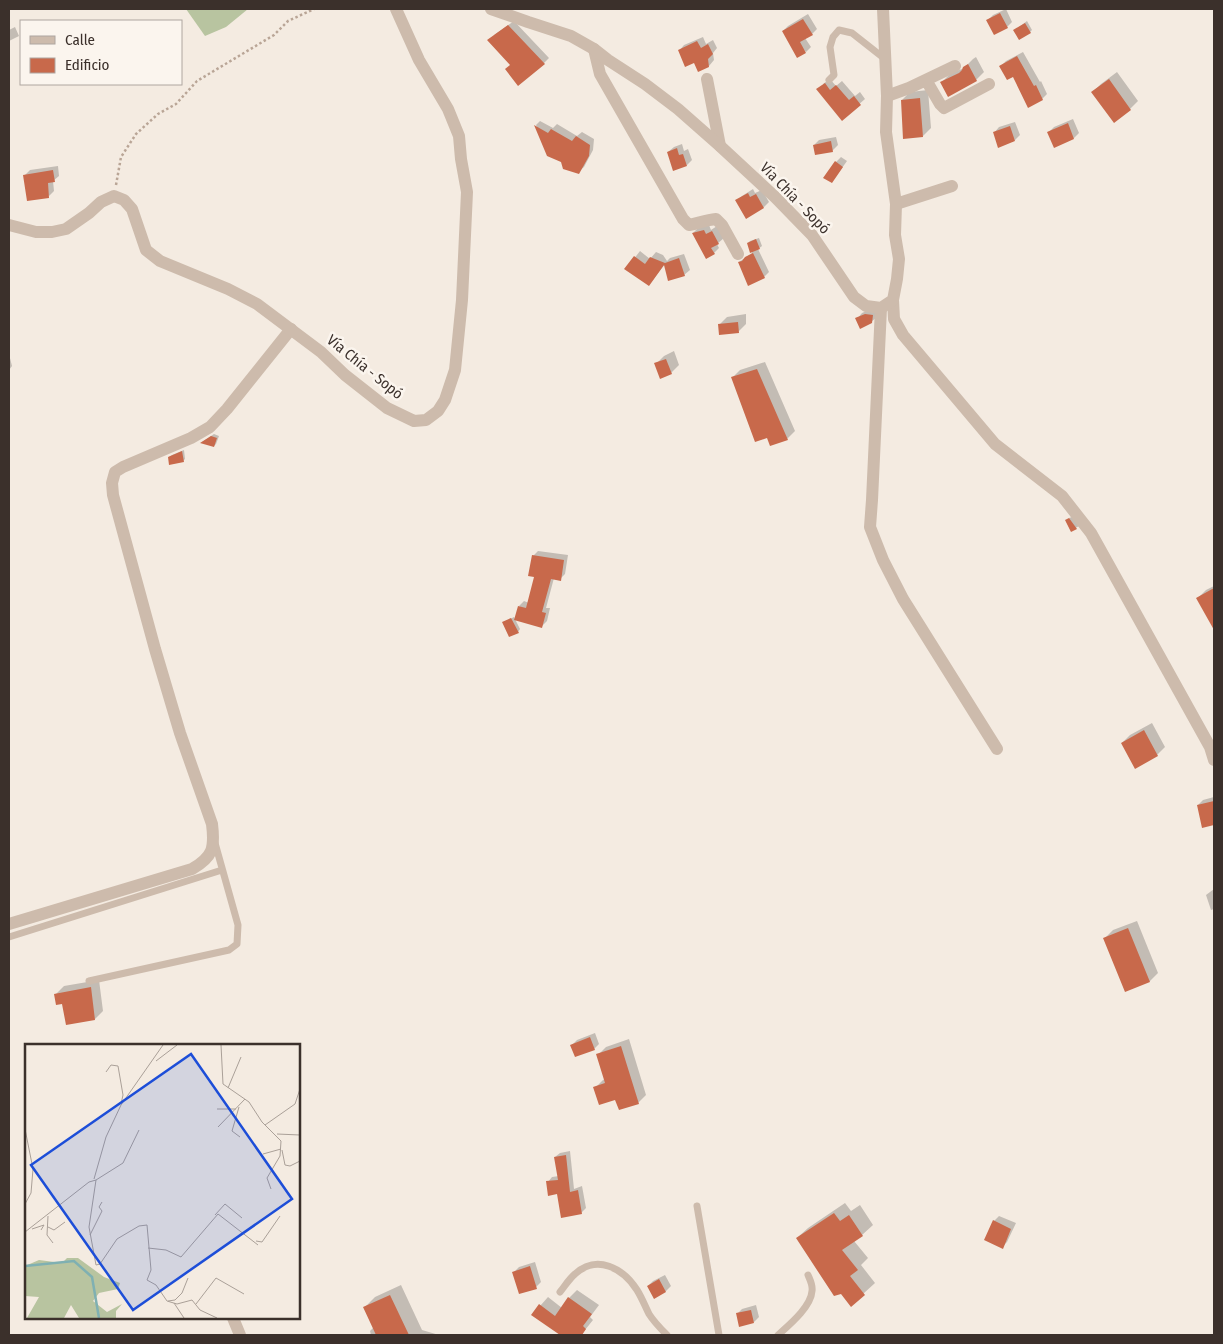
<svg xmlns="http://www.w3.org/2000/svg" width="1223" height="1344" viewBox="0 0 1223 1344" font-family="'Fira Sans Condensed',sans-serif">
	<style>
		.green { fill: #b8c4a0 }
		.shadow { fill: #0003 }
		.building { fill: #c8694b }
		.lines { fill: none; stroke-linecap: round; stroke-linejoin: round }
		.path { stroke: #b9a596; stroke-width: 2.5; stroke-dasharray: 2.5 2.5; stroke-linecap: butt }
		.service { stroke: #cdbbac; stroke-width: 7 }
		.minor { stroke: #cdbbac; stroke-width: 12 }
		.tertiary { stroke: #cdbbac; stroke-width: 12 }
		.labels { text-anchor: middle; stroke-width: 5; stroke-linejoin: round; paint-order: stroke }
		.street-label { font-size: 15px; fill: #3b302b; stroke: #fbf5ee }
		.inset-river { fill: none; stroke: #7fb0b2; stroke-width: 2.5 }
		.inset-road { fill: none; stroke: #aaa098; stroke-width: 1 }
		.view { fill: #1d4ed8; fill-opacity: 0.15; stroke: #1d4ed8; stroke-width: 2.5 }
		.inset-edge { fill: none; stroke: #3b302b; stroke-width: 2.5 }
	</style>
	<rect width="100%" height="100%" fill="#f4ebe1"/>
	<!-- green -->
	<path class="green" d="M186 9H248L226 27 205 36Z"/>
	<!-- shadow -->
	<path class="shadow" d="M1006 9 1012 22 1007 27 988 20 993 15Z
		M808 14 817 29 812 34 805 38 811 47 806 52 783 31 788 26Z
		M514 21 549 58 544 63 511 65 494 35Z
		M1027 21 1032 30 1030 32 1015 30Z
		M15 27 19 36 9 41V30Z
		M703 37 706 44 713 40 717 48 713 53 714 60 709 66 694 61 679 51 684 45Z
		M1023 52 1040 82 1041 81 1047 94 1042 99 1001 66 1006 61Z
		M976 57 984 72 976 80 942 82 950 74 964 68 973 59Z
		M1117 72 1138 101 1130 109 1114 121 1093 92 1101 84Z
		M830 79 836 86 842 81 855 96 860 92 865 99 842 119 823 84Z
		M928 90 931 128 923 136 902 100 910 92Z
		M1073 119 1079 133 1074 138 1054 146 1049 132 1054 127Z
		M540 121 553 128 557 124 577 136 582 132 594 139 593 150 584 167 578 172 562 162 548 155 536 125Z
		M1015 122 1020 135 1015 140 994 133 999 127Z
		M836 137 838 145 832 151 814 145 819 140Z
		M682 144 684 151 688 149 692 160 687 165 668 152 674 147Z
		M841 157 847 161 832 182 836 162Z
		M58 166 59 176 53 181 54 191 49 196 25 175 30 170Z
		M753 189 755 193 762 190 769 202 764 207 746 217 737 201 742 196Z
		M709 225 711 230 717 226 724 238 717 244 719 248 714 253 693 233 698 228Z
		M759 238 762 246 758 249 769 272 764 277 739 262 752 253 748 243 750 241Z
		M640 251 650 259 656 252 663 255 667 261 670 258 684 254 690 270 684 275 665 264 649 285 626 269Z
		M871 309 877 310V317L871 322 857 319 862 313Z
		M746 314V324L738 332 719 325 727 317Z
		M674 351 679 365 671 373 656 364 664 356Z
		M9 354 12 366 9 370 10 373 9 375Z
		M765 362 795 431 787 439 767 436 732 378 740 370Z
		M214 434 219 436 216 444 214 446 202 442Z
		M184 450 185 459 183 461 169 457 172 455Z
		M1072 517 1079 526 1072 530 1069 518Z
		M538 551 568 555 565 574 560 579 554 578 546 608H550L547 621 542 626 519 606 524 601 529 603 536 576 533 556Z
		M1214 586V628L1198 598 1206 590Z
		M514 617 520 629 518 632 506 621Z
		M1152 723 1165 747 1157 755 1122 743 1130 735Z
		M1214 797V824L1203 826 1198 805 1203 800Z
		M1214 889V909L1211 910 1206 895Z
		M1137 921 1158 973 1150 981 1126 991 1105 938 1113 930Z
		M99 980 103 1011 95 1019 67 1024 63 1002 56 994 64 986Z
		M595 1033 599 1044 594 1049 572 1045 577 1040Z
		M629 1039 646 1095 638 1103 616 1098 595 1088 603 1080 605 1079 598 1055 606 1047Z
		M570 1151 574 1189 582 1186 586 1208 581 1213 558 1193 548 1182 552 1177 559 1176 555 1157 560 1153Z
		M845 1203 851 1211 860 1205 873 1225 862 1235 854 1241 868 1258 861 1265 875 1283 851 1305 797 1238 808 1228Z
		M999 1216 1016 1223 1007 1242 1002 1247 994 1221Z
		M535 1262 541 1282 536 1287 514 1272 519 1267Z
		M665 1275 671 1286 666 1291 654 1297 648 1286 653 1281Z
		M401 1285 422 1330 439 1335H371L370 1331 374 1327 364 1308 375 1297Z
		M577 1290 599 1305 590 1317 593 1320 581 1335H562L533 1314 548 1297 562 1308 569 1298Z
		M756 1305 759 1317 754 1322 737 1314 742 1309Z"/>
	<!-- building -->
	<path class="building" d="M1000 13 1008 28 994 35 986 20Z
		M803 19 813 35 800 42 806 53 797 58 782 31Z
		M1025 23 1031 33 1019 40 1013 30Z
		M508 25 545 64 518 86 505 69 510 65 487 40Z
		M697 41 701 48 708 44 713 54 708 59 709 67 698 72 694 63 685 67 678 50Z
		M1017 56 1034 86 1036 85 1043 100 1028 108 1013 77 1007 80 999 66Z
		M968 64 977 81 948 97 940 82 959 73 962 70 963 67Z
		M1109 79 1131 110 1114 123 1091 92Z
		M825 83 830 90 836 85 849 100 854 96 861 105 842 121 816 89Z
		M920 98 923 137 903 139 901 100Z
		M1068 123 1074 139 1054 148 1047 132Z
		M534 125 548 133 551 129 572 141 576 136 590 145 589 156 579 174 563 169 561 162 547 156Z
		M1010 126 1015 141 998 148 993 132Z
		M831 141 833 152 815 155 813 145Z
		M677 148 679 155 683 154 687 166 673 171 667 152Z
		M835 161 843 167 832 183 823 178Z
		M53 170 55 182 48 183 49 198 27 201 23 175Z
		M748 193 750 197 756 194 764 208 746 219 735 200Z
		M704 230 706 234 712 231 719 244 711 248 715 254 706 259 692 233Z
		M756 239 760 249 750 253 747 243Z
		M753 253 765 278 748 286 738 262 742 261 745 257Z
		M634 256 645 264 650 257 665 263 679 258 685 276 668 281 664 265 649 286 624 269Z
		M865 314 873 315 872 323 860 329 855 318Z
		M738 322 739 333 719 335 718 324Z
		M666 359 672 374 660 379 654 363Z
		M757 369 788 440 770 446 767 438 755 442 731 377Z
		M211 436 217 438 214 447 200 443Z
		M182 451 184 462 169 465 168 457Z
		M1069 518 1077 529 1071 532 1065 520Z
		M532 555 564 560 561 581 551 579 542 612 546 613 542 628 514 620 518 606 526 608 534 577 528 576Z
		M1214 588V630L1196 598Z
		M511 618 519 633 509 637 502 622Z
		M1144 730 1158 756 1135 769 1121 743Z
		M1214 801V825L1202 828 1197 805Z
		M1128 928 1150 982 1125 992 1103 938Z
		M91 987 95 1020 66 1025 62 1004 56 1005 54 994Z
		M590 1037 595 1050 575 1057 570 1045Z
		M621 1046 639 1104 619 1110 615 1100 599 1105 593 1087 605 1083 596 1054Z
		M566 1155 570 1192 578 1190 582 1214 561 1218 557 1194 548 1196 546 1181 558 1180 554 1157Z
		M834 1213 840 1221 849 1215 863 1236 842 1250 858 1270 850 1276 865 1295 851 1307 841 1294 834 1296 796 1238Z
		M993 1220 1011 1229 1003 1249 984 1240Z
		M530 1266 537 1289 519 1294 512 1272Z
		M659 1279 666 1292 654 1299 647 1286Z
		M390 1295 409 1335H376L363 1307Z
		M568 1297 592 1314 583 1326 586 1329 582 1335H560L531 1315 539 1304 555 1316Z
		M751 1310 754 1323 739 1327 736 1313Z"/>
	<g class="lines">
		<!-- path -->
		<path class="path" d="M116 185 121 157 136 134 158 114 176 104 197 81 274 35 288 21 314 9"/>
		<!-- service -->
		<path class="service" d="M829 80 834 75 830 47 833 37 839 30 852 33 885 59
			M9 937 222 870
			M89 981 229 950 237 944 238 925 215 843
			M697 1206 719 1335
			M560 1292C565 1286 569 1279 575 1274 597 1254 623 1268 637 1290 642 1298 645 1306 649 1314 654 1322 661 1329 667 1335
			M778 1335C789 1325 811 1307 812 1291 813 1285 810 1280 808 1275"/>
		<!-- minor -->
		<path class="minor" d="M594 49 600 74 683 219 689 225C699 223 706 220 716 219L722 225 738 254
			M707 79 720 146
			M926 80 940 104 944 108 989 84
			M887 96 909 88 955 66
			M896 204 952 186
			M893 300 894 319 903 335 995 444 1062 496 1091 533 1210 747 1214 760
			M881 308 872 500 870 527 883 560 903 599 997 749
			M9 924 192 869C213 857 215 848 212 824L180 733 155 649 113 495 112 483 115 472 123 467 191 438 210 427 227 409 291 329
			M233 1318 240 1335"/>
		<!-- tertiary -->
		<path class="tertiary" d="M491 9 528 22 571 36 594 49 608 60 645 84 678 109 720 146 775 197 812 235 854 297 866 306 881 308 893 300 897 279 899 259 895 235 896 204 886 132 887 96 883 9
			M9 225 36 232H52L66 229 89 213 101 202 114 196 124 200 132 209 146 250 160 261 228 289 257 304 321 352 345 375 387 408 414 421 426 420 438 411 445 400 455 370 462 300 467 192 461 159 459 136 448 109 419 60 396 9"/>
	</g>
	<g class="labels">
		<!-- street labels -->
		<g class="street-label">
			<text transform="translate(795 198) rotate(46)" y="5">Vía Chía - Sopó</text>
			<text transform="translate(365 367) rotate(39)" y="5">Vía Chía - Sopó</text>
		</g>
	</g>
	<!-- overview -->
	<g transform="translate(25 1044)">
		<rect width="275" height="275" fill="#f4ebe1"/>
		<path d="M42 214H53L79 233 95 239 93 245 74 249 68 257 82 268 97 260 91 267V274H54L46 261 39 274H2L14 253 0 252V222L14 216 37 219Z" fill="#b8c4a0"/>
		<path class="inset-river" d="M0 222 49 217 67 233 74 274"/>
		<path class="inset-road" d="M196 1 198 40 224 58 237 78 256 97 255 112 242 134 246 145M131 17 152 1M81 28 86 21 93 22 98 51 96 60M203 44 216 13M214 63 207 87 215 93M192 65H211M240 81 270 60 275 45M193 83 220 55M0 85 8 125 6 149 0 160M252 90 275 91M257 106 260 121 265 122 275 117M238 110 256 105M69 135 81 93 96 61 138 1M71 136 98 119 114 86M190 171 200 160 217 174M23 172 22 191 28 199M23 183 29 186 40 178M7 185 19 181 16 186M0 188 64 138 71 136 64 183 71 221 75 220 92 195 114 182 122 181 126 226 122 236 131 241 142 257 152 260 167 256 175 266 192 274M65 191 77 167 74 163 77 158M231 197 237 198 255 172M123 204 141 206 156 213 193 170 233 201M143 257 150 256 157 249 163 234M149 259 159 274M171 260 191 234 219 250"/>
		<path class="view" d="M166 10 267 155 108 266 6 121Z"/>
		<rect width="275" height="275" class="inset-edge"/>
	</g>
	<!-- border -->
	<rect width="1223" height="1344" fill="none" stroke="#3b302b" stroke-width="20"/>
	<!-- legend -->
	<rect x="20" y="20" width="162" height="65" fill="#fbf5ee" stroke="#aea6a0"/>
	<rect x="30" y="36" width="25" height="8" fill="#cdbbac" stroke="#aea6a0"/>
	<text x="65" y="45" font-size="15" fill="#3b302b">Calle</text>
	<rect x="30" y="58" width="25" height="15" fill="#c8694b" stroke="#aea6a0"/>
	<text x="65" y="70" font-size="15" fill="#3b302b">Edificio</text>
</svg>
